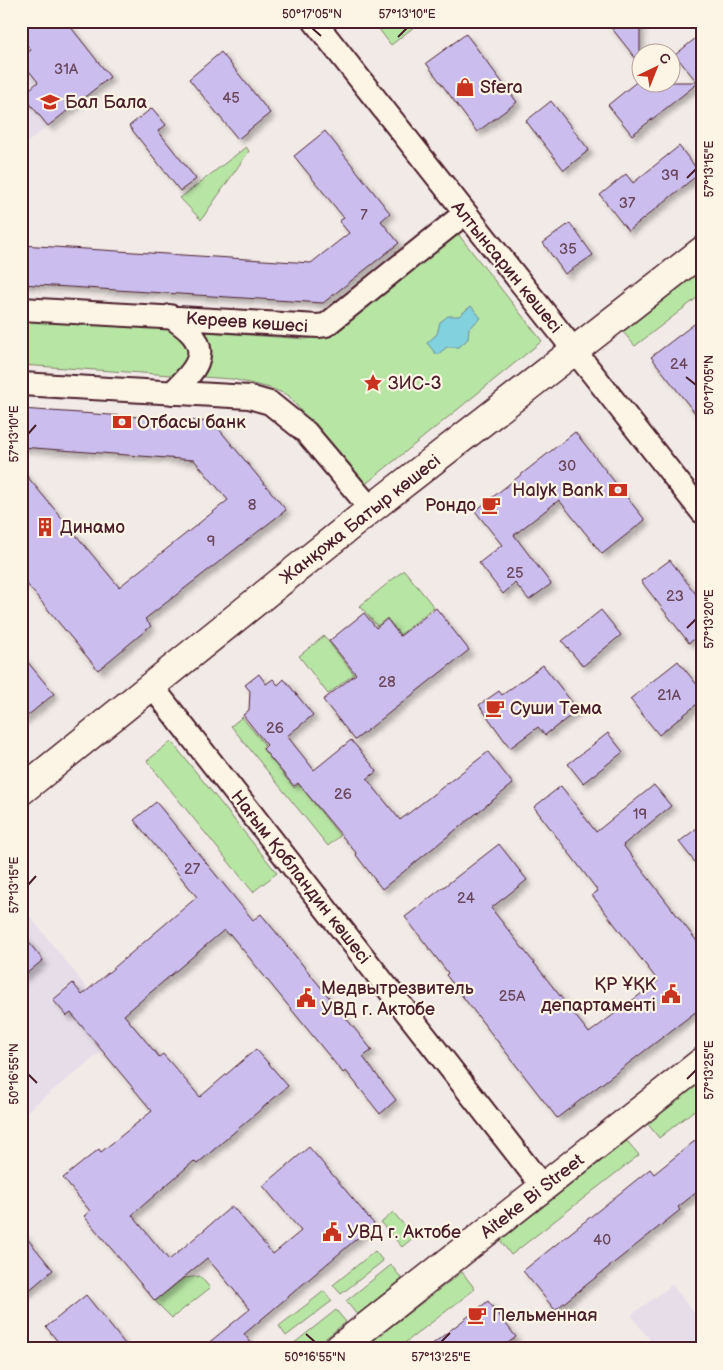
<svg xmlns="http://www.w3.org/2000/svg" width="723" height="1370" viewBox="0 0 723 1370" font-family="'Balsamiq Sans',sans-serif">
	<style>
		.built { fill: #e6dde9 }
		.green { fill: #b7e5a4; stroke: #808268 }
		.water { fill: #82d1de; stroke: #6c8a96 }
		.building { fill: #cbbeef; stroke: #4a1f2b; filter: url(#shadow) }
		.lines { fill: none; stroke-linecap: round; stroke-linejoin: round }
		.minor-casing { stroke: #4a1f2b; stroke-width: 26 }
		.tertiary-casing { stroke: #4a1f2b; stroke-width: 31 }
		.minor { stroke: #fcf5e5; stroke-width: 22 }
		.tertiary { stroke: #fcf5e5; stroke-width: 28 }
		.ticks { fill: none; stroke: #4a1f2b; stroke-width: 2 }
		.labels { text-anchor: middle; stroke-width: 4.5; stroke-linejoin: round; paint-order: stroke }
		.number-label { font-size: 15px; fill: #6a475c }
		.poi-label { font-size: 18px; fill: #4a1f2b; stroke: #fcf5e5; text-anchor: start }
		.street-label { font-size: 18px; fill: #4a1f2b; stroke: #fcf5e5 }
		.neatline { fill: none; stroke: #4a1f2b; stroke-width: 2 }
		.ticks-label { font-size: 12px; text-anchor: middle; fill: #4a1f2b }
	</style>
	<defs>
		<filter id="shadow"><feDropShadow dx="4.5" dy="4.5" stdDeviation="2.5" flood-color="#0004"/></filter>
	</defs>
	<rect width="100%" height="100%" fill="#f2eae7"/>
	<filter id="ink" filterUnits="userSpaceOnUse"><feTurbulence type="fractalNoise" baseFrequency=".02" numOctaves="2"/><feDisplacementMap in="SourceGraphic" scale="10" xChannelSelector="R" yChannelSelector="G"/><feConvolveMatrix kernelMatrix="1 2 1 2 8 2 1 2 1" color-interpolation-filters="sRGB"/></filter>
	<g filter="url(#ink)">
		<!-- built -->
		<path class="built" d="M21 21H66L110 77 21 147Z
			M21 905 98 1002 77 1020 102 1051 21 1116Z
			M672 1285 702 1323V1349H657L631 1315Z"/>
		<!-- green -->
		<path class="green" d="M373 21H418L419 23 391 45Z
			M246 147 249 151 201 220 180 198Z
			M458 234 542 341 362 487 288 395 270 388 232 379 21 365V319L306 339 322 336 335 331Z
			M702 270V294L635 346 623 332Z
			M404 570 434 607 400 635 387 618 377 626 360 606Z
			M324 636 354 674 328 694 299 656Z
			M242 717 265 745 262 748 294 788 299 784 340 836 328 846 231 726Z
			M171 741 277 873 253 892 147 761Z
			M702 1080V1104L659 1138 647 1123Z
			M627 1141 639 1155 511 1255 500 1240Z
			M393 1212 414 1237 402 1247 381 1223Z
			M375 1251 383 1261 341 1294 333 1285Z
			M391 1265 402 1279 357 1315 346 1301Z
			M462 1272 475 1289 397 1349H362Z
			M200 1276 210 1288 172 1318 155 1301 184 1278Z
			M324 1291 332 1301 286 1336 279 1326Z
			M336 1310 346 1322 312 1349H297L293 1344Z"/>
		<!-- water -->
		<path class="water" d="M471 306 481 318 469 328 468 339 459 347H447L437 355 427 343 437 334 440 322 448 316H459Z"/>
		<!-- building -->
		<path class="building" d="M21 21H66L110 77 48 126 23 95 38 82 21 61V57L31 50 21 38Z
			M606 21H640V64Z
			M702 33V88L698 83 632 135 608 105 640 79V82H697L675 55Z
			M466 34 517 102 477 132 426 63Z
			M221 52 270 113 238 139 189 79Z
			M551 101 589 150 564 170 526 121Z
			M152 108 166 125 158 131 196 179 180 191 129 126Z
			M325 131 390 213 381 221 399 243 323 303 21 284V245L311 263 349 233 339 221 344 218 294 156Z
			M679 146 700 173 628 231 600 195 626 174 633 183Z
			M570 223 593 255 565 274 543 243Z
			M702 318V422L651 357Z
			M21 409 213 422 286 510 145 619 151 626 98 670 21 577V469L119 587 228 500 194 460 21 447Z
			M575 432 645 520 602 554 559 500 514 535 551 584 529 600 515 583 503 594 479 563 502 545 475 511Z
			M670 560 702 602V633L689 643 641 581Z
			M436 608 469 650 355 740 323 700 356 674 329 641 364 613 376 628 387 619 400 636Z
			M601 610 621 635 583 666 562 641Z
			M21 654 54 694 21 721Z
			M678 661 702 691V700L659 735 630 699Z
			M543 665 578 710 545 735 538 727 510 748 479 705 499 691 502 695Z
			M259 674 266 684 273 679 278 685 284 679 313 715 287 736 314 770 351 740 377 771 367 779 400 820 488 752 513 784 382 889 356 855 357 854 298 783 294 786 263 749 267 745 243 715 249 710 250 691 245 685Z
			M608 733 623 752 583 783 568 764Z
			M654 785 671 806 623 845 702 948V1007L557 1118 446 975 448 973 405 917 499 844 527 880 491 908 589 1033 658 981 592 895 598 891 534 807 561 786 596 832Z
			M156 802 253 920 261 914 372 1050 363 1057 396 1100 380 1114 346 1071 343 1073 230 934 228 935 224 930 124 1015 159 1057 163 1054 200 1097 256 1049 288 1086 197 1164 194 1161 132 1215 169 1260 232 1206 273 1254 301 1231 263 1186 309 1147 374 1224 244 1334 256 1349H201L250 1309 207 1258 155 1301 84 1216 90 1211 63 1178 99 1149 101 1152 152 1111 71 1013 67 1016 53 1000 73 983 82 995 197 897 134 820Z
			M702 824V871L679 842Z
			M21 933 43 960 21 978Z
			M702 1135V1188L678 1207 680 1210 555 1310 523 1271 650 1169 654 1174Z
			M21 1231 53 1270 21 1297Z
			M86 1295 129 1349H64L46 1327Z
			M488 1301 516 1337 500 1349H426Z"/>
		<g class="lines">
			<!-- minor casing -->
			<g class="minor-casing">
				<path id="minor" d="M314 21 702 512
					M21 309 318 326 326 325 464 214
					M170 316C176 321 183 325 189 331 213 355 190 375 172 393
					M21 384 249 397 270 403 306 432 371 509
					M151 685 543 1187"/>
			</g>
			<!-- tertiary casing -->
			<g class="tertiary-casing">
				<path id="tertiary" d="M21 791 371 509 702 251
					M338 1349 702 1062"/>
			</g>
			<!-- minor -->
			<use href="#minor" class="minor"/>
			<!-- tertiary -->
			<use href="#tertiary" class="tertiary"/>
		</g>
	</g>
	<!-- ticks -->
	<path class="ticks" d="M312 28 321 36M398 37 407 28M687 178 696 169M686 377 696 385M28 434 36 425M687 628 696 619M28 885 36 876M28 1074 37 1083M687 1079 696 1070M306 1334 315 1342M441 1342 450 1333"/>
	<!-- icons -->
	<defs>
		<g id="shop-bare" transform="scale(1.5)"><path d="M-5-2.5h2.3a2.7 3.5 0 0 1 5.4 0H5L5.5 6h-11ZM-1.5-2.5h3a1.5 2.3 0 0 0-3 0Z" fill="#c8321e" stroke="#fcf5e5" stroke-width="2.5" paint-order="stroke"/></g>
		<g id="school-bare" transform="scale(1.5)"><path d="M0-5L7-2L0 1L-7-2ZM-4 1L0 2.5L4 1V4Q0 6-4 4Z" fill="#c8321e" stroke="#fcf5e5" stroke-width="2.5" paint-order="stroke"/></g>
		<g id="sight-bare" transform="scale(1.5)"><path d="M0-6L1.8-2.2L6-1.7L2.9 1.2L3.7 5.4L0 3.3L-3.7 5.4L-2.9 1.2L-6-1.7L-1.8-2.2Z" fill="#c8321e" stroke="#fcf5e5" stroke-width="2.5" paint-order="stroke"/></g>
		<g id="bank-bare" transform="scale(1.5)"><path d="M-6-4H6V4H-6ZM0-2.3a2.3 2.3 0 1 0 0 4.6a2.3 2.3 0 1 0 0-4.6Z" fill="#c8321e" stroke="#fcf5e5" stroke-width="2.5" paint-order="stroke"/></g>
		<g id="cafe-bare" transform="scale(1.5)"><path d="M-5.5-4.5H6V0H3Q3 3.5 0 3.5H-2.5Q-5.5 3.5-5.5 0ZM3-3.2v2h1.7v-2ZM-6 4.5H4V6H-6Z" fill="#c8321e" stroke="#fcf5e5" stroke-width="2.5" paint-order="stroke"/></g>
		<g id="building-bare" transform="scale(1.5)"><path d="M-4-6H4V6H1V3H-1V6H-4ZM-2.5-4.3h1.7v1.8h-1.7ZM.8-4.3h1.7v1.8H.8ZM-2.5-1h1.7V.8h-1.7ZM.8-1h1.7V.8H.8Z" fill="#c8321e" stroke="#fcf5e5" stroke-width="2.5" paint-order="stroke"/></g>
		<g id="civic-bare" transform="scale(1.5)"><path d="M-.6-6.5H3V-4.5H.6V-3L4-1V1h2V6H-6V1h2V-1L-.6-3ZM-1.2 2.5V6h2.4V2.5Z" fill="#c8321e" stroke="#fcf5e5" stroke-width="2.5" paint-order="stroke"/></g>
	</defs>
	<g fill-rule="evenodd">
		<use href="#shop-bare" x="465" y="87"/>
		<use href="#school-bare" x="50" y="102"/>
		<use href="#sight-bare" x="373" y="383"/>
		<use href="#bank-bare" x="122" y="422"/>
		<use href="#bank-bare" x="618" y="490"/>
		<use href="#cafe-bare" x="491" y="505"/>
		<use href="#building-bare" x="45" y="527"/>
		<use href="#cafe-bare" x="495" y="708"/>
		<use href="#civic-bare" x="671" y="994"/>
		<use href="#civic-bare" x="306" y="998"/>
		<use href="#civic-bare" x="332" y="1232"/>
		<use href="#cafe-bare" x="477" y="1315"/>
	</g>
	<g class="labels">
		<!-- number labels -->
		<g class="number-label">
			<text x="66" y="74">31А</text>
			<text x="231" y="103">45</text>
			<text x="670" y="180">39</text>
			<text x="627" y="208">37</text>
			<text x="364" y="220">7</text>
			<text x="568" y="254">35</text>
			<text x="679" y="369">24</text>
			<text x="567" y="471">30</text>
			<text x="252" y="510">8</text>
			<text x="211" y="546">9</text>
			<text x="515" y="578">25</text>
			<text x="675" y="601">23</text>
			<text x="387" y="687">28</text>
			<text x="669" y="700">21А</text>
			<text x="275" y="733">26</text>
			<text x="343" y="799">26</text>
			<text x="640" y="819">19</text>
			<text x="192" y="874">27</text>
			<text x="466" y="903">24</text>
			<text x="512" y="1001">25А</text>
			<text x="602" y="1245">40</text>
		</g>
		<!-- poi labels -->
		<g class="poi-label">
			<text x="480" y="93">Sfera</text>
			<text x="65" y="108">Бал Бала</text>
			<text x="388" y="389">ЗИС-3</text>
			<text x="137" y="428">Отбасы банк</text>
			<text x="603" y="496" text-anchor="end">Halyk Bank</text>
			<text x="476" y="511" text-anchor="end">Рондо</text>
			<text x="60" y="533">Динамо</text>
			<text x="510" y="714">Суши Тема</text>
			<text x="656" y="990" text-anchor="end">ҚР ҰҚК<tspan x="656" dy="21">департаменті</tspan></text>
			<text x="321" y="994">Медвытрезвитель<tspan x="321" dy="21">УВД г. Актобе</tspan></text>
			<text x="347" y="1238">УВД г. Актобе</text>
			<text x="492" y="1321">Пельменная</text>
		</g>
		<!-- street labels -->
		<g class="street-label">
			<text transform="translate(507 267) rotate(51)" y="6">Алтынсарин көшесі</text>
			<text transform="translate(247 322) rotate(4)" y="6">Кереев көшесі</text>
			<text transform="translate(360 519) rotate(-38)" y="6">Жанқожа Батыр көшесі</text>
			<text transform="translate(301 877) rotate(52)" y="6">Нағым Қобландин көшесі</text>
			<text transform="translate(532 1196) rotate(-38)" y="6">Aiteke Bi Street</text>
		</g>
	</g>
	<!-- margin -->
	<rect width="723" height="1370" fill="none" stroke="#fcf5e5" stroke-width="55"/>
	<!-- north arrow -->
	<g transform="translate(656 68) rotate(43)"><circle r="24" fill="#fcf5e5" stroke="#b59f9b"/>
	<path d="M0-4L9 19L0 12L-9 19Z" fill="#c8321e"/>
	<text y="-8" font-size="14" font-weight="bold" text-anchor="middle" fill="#4a1f2b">С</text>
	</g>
	<rect x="28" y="28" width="668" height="1314" class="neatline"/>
	<g class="ticks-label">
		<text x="312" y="18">50°17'05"N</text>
		<text x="407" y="18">57°13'10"E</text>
		<text transform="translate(709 169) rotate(-90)" y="4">57°13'15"E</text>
		<text transform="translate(709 385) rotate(-90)" y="4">50°17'05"N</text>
		<text transform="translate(14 434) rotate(-90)" y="4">57°13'10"E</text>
		<text transform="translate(709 619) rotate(-90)" y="4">57°13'20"E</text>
		<text transform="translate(14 885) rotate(-90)" y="4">57°13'15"E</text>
		<text transform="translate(709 1070) rotate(-90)" y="4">57°13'25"E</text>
		<text transform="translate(14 1074) rotate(-90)" y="4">50°16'55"N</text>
		<text x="315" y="1361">50°16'55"N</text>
		<text x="441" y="1361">57°13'25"E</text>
	</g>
</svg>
